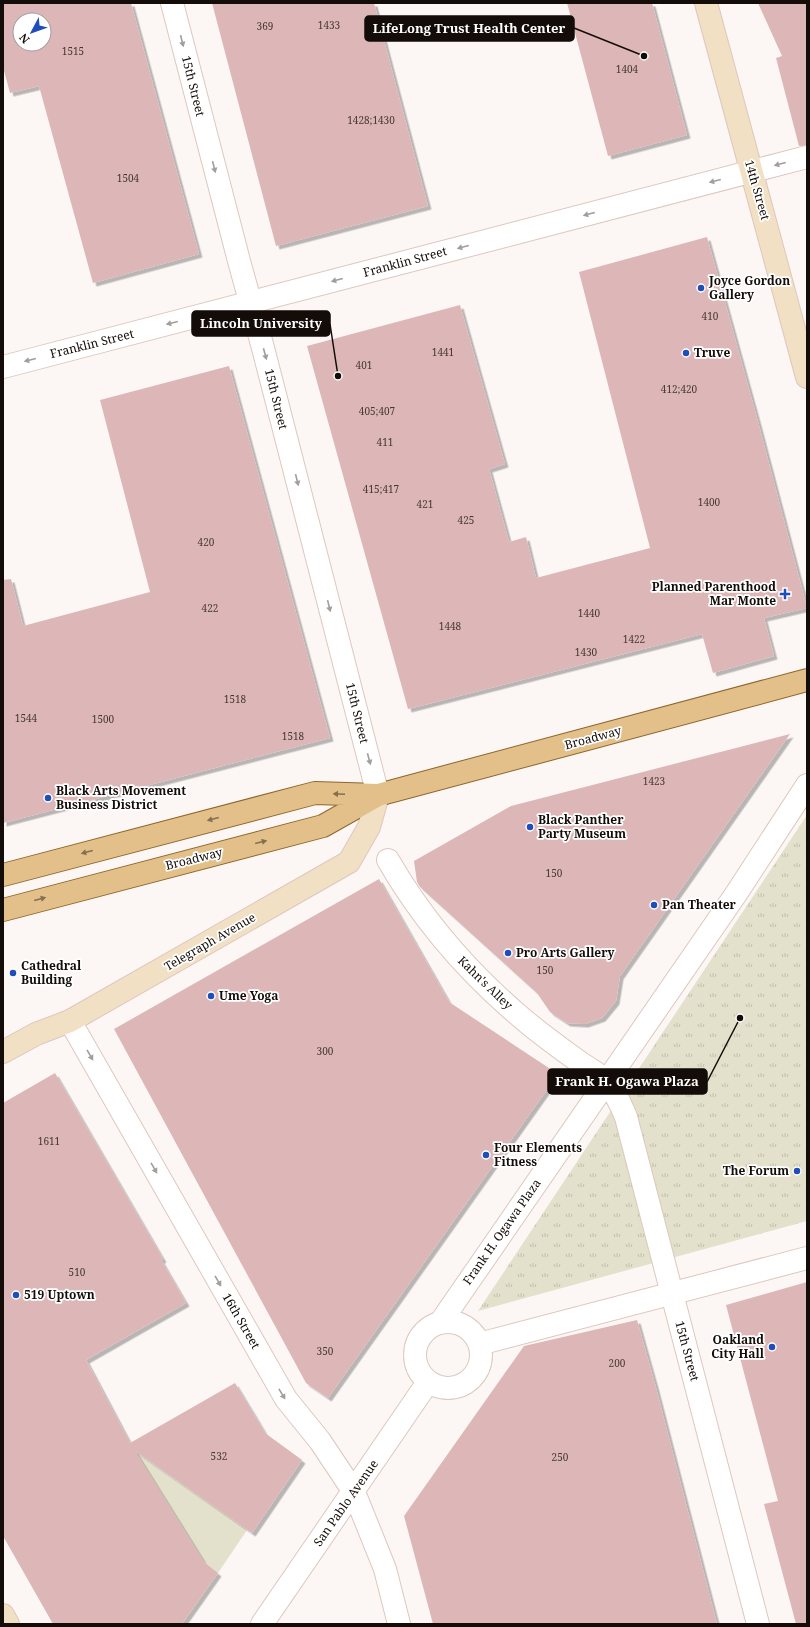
<svg xmlns="http://www.w3.org/2000/svg" width="810" height="1627" viewBox="0 0 810 1627" font-family="'Noto Serif',serif">
	<style>
		.grass { fill: #e3e1cb }
		.park { fill: url(#park-tufts) }
		.building { fill: #ddb7b7; fill-rule: evenodd; filter: url(#shadow) }
		.lines { fill: none; stroke-linecap: round; stroke-linejoin: round }
		.pedestrian-casing { stroke: #dec7bd; stroke-width: 24 }
		.minor-casing { stroke: #dec7bd; stroke-width: 24 }
		.secondary-casing { stroke: #dec7bd; stroke-width: 24 }
		.primary-casing { stroke: #8e662a; stroke-width: 24 }
		.pedestrian { stroke: #fff; stroke-width: 22 }
		.minor { stroke: #fff; stroke-width: 22 }
		.secondary { stroke: #f1e0c4; stroke-width: 22 }
		.primary { stroke: #e3c08a; stroke-width: 22 }
		.oneway { fill: #a19e9c }
		.oneway2 { fill: #856f50 }
		.poi-dot { fill: #1e4ebc; stroke: #fff; stroke-width: 1.5 }
		.labels { text-anchor: middle; stroke-width: 3.5; stroke-linejoin: round; paint-order: stroke }
		.number-label { font-size: 10px; fill: #463734 }
		.street-label { font-size: 12px; fill: #130c08; stroke: #fff }
		.poi-label { font-size: 12px; font-weight: bold; fill: #130c08; stroke: #fff; text-anchor: start }
		.leader { fill: none; stroke: #130c08; stroke-width: 1.5 }
		.callout-dot { fill: #130c08; stroke: #fff; stroke-width: 1.5 }
		.callout { fill: #130c08; stroke: #130c08; stroke-width: 1.5 }
		.callout-label { font-size: 13px; text-anchor: middle; font-weight: bold; fill: #fff }
	</style>
	<defs>
		<pattern id="park-tufts" width="24" height="20" patternUnits="userSpaceOnUse"><rect width="24" height="20" fill="#e3e1cb"/><path d="M3 7l-1-3M5 7V3M7 7l1-3M15 17l-1-3M17 17v-4M19 17l1-3" fill="none" stroke="#c2c0ad"/></pattern>
		<filter id="shadow"><feDropShadow dx="3.5" dy="3.5" stdDeviation="0" flood-color="#0004"/></filter>
	</defs>
	<rect width="100%" height="100%" fill="#fcf7f5"/>
	<!-- grass -->
	<path class="grass" d="M135 1452 247 1530 218 1573 204 1562Z"/>
	<!-- park -->
	<path class="park" d="M807 815V1221L478 1311Z"/>
	<!-- building -->
	<path class="building" d="M3 3H131L199 254 93 283 39 86 10 93 3 67ZM20 20H44V44H20Z
		M212 3H374L428 206 276 246Z
		M567 3H652L687 135 608 156Z
		M758 3H807V145L799 146 776 58 782 56Z
		M707 237 758 422 807 608 764 618 774 656 713 673 702 634 408 709 307 346 460 305 505 464 489 469 509 542 526 537 536 578 650 548 579 272Z
		M229 366 330 738 3 823V580L11 579 23 626 150 592 100 400Z
		M790 734 620 976 616 1001 602 1018 585 1024 567 1023 550 1012 537 993 420 887 417 882 414 861 511 806Z
		M379 879 449 1002 558 1074 328 1398 306 1383 114 1029Z
		M55 1073 163 1259 161 1260 186 1303 86 1360 130 1443 235 1383 265 1433 302 1460 252 1533 135 1451 204 1562 218 1573 182 1624H53L3 1536V1103Z
		M807 1282V1624H796L764 1504 778 1501 726 1305Z
		M637 1320 656 1388 717 1624H433L404 1516 524 1346Z"/>
	<g class="lines">
		<!-- pedestrian casing -->
		<g class="pedestrian-casing">
			<path id="pedestrian" d="M388 860C422 919 465 969 516 1013 535 1030 557 1046 578 1061 587 1068 601 1074 607 1083 616 1093 621 1105 626 1117L758 1624
				M415 1355a33 33 0 1 1 66 0a33 33 0 1 1-66 0Z
				M440 1323 736 894 807 785
				M479 1344 807 1258"/>
		</g>
		<!-- minor casing -->
		<g class="minor-casing">
			<path id="minor" d="M172 3 239 261 263 348 378 795
				M3 367 807 157
				M70 1021 286 1399 320 1441 354 1492 385 1569 399 1624
				M262 1624 428 1382"/>
		</g>
		<!-- secondary casing -->
		<g class="secondary-casing">
			<path id="secondary" d="M706 3C739 128 774 252 807 377
				M3 1052 36 1034 70 1021 349 862 369 827 378 795
				M3 1615 8 1624"/>
		</g>
		<!-- primary casing -->
		<g class="primary-casing">
			<path id="primary" d="M3 875 315 793 378 795
				M3 910 323 826 378 795 807 680"/>
		</g>
		<!-- pedestrian -->
		<use href="#pedestrian" class="pedestrian"/>
		<!-- minor -->
		<use href="#minor" class="minor"/>
		<!-- secondary -->
		<use href="#secondary" class="secondary"/>
		<!-- primary -->
		<use href="#primary" class="primary"/>
	</g>
	<!-- one-way arrows -->
	<defs><path id="oneway-solid" d="M-6-.8H1V-3.2L6.5 0L1 3.2V.8H-6Z"/></defs>
	<g class="oneway">
		<use href="#oneway-solid" transform="translate(182 41) rotate(76)"/>
		<use href="#oneway-solid" transform="translate(780 164) rotate(165)"/>
		<use href="#oneway-solid" transform="translate(214 167) rotate(76)"/>
		<use href="#oneway-solid" transform="translate(715 181) rotate(166)"/>
		<use href="#oneway-solid" transform="translate(589 214) rotate(165)"/>
		<use href="#oneway-solid" transform="translate(463 247) rotate(165)"/>
		<use href="#oneway-solid" transform="translate(337 280) rotate(165)"/>
		<use href="#oneway-solid" transform="translate(172 323) rotate(166)"/>
		<use href="#oneway-solid" transform="translate(265 354) rotate(75)"/>
		<use href="#oneway-solid" transform="translate(30 360) rotate(166)"/>
		<use href="#oneway-solid" transform="translate(297 480) rotate(76)"/>
		<use href="#oneway-solid" transform="translate(329 606) rotate(76)"/>
		<use href="#oneway-solid" transform="translate(369 759) rotate(75)"/>
		<use href="#oneway-solid" transform="translate(90 1055) rotate(60)"/>
		<use href="#oneway-solid" transform="translate(154 1168) rotate(60)"/>
		<use href="#oneway-solid" transform="translate(218 1281) rotate(60)"/>
		<use href="#oneway-solid" transform="translate(282 1394) rotate(59)"/>
	</g>
	<g class="oneway2">
		<use href="#oneway-solid" transform="translate(339 794) rotate(-178)"/>
		<use href="#oneway-solid" transform="translate(213 819) rotate(165)"/>
		<use href="#oneway-solid" transform="translate(261 842) rotate(-14)"/>
		<use href="#oneway-solid" transform="translate(87 852) rotate(165)"/>
		<use href="#oneway-solid" transform="translate(40 899) rotate(-15)"/>
	</g>
	<!-- markers -->
	<g class="poi-dot">
		<circle cx="701" cy="288" r="4"/>
		<circle cx="686" cy="353" r="4"/>
		<path d="M783 588h4v4h4v4h-4v4h-4v-4h-4v-4h4z"/>
		<circle cx="48" cy="798" r="4"/>
		<circle cx="530" cy="827" r="4"/>
		<circle cx="654" cy="905" r="4"/>
		<circle cx="508" cy="953" r="4"/>
		<circle cx="13" cy="973" r="4"/>
		<circle cx="211" cy="996" r="4"/>
		<circle cx="486" cy="1155" r="4"/>
		<circle cx="797" cy="1171" r="4"/>
		<circle cx="16" cy="1295" r="4"/>
		<circle cx="772" cy="1347" r="4"/>
	</g>
	<g class="labels">
		<!-- number labels -->
		<g class="number-label">
			<text x="329" y="29">1433</text>
			<text x="265" y="30">369</text>
			<text x="73" y="55">1515</text>
			<text x="627" y="73">1404</text>
			<text x="371" y="124">1428;1430</text>
			<text x="128" y="182">1504</text>
			<text x="710" y="320">410</text>
			<text x="443" y="356">1441</text>
			<text x="364" y="369">401</text>
			<text x="679" y="393">412;420</text>
			<text x="377" y="415">405;407</text>
			<text x="385" y="446">411</text>
			<text x="381" y="493">415;417</text>
			<text x="709" y="506">1400</text>
			<text x="425" y="508">421</text>
			<text x="466" y="524">425</text>
			<text x="206" y="546">420</text>
			<text x="210" y="612">422</text>
			<text x="589" y="617">1440</text>
			<text x="450" y="630">1448</text>
			<text x="634" y="643">1422</text>
			<text x="586" y="656">1430</text>
			<text x="235" y="703">1518</text>
			<text x="26" y="722">1544</text>
			<text x="103" y="723">1500</text>
			<text x="293" y="740">1518</text>
			<text x="654" y="785">1423</text>
			<text x="554" y="877">150</text>
			<text x="545" y="974">150</text>
			<text x="325" y="1055">300</text>
			<text x="49" y="1145">1611</text>
			<text x="77" y="1276">510</text>
			<text x="325" y="1355">350</text>
			<text x="617" y="1367">200</text>
			<text x="219" y="1460">532</text>
			<text x="560" y="1461">250</text>
		</g>
		<!-- street labels -->
		<g class="street-label">
			<text transform="translate(193 86) rotate(76)" y="4">15th Street</text>
			<text transform="translate(757 190) rotate(74)" y="4">14th Street</text>
			<text transform="translate(405 262) rotate(-15)" y="4">Franklin Street</text>
			<text transform="translate(92 344) rotate(-14)" y="4">Franklin Street</text>
			<text transform="translate(276 399) rotate(76)" y="4">15th Street</text>
			<text transform="translate(357 713) rotate(76)" y="4">15th Street</text>
			<text transform="translate(593 738) rotate(-15)" y="4">Broadway</text>
			<text transform="translate(194 859) rotate(-14)" y="4">Broadway</text>
			<text transform="translate(210 942) rotate(-30)" y="4">Telegraph Avenue</text>
			<text transform="translate(485 983) rotate(44)" y="4">Kahn's Alley</text>
			<text transform="translate(502 1232) rotate(-55)" y="4">Frank H. Ogawa Plaza</text>
			<text transform="translate(241 1321) rotate(60)" y="4">16th Street</text>
			<text transform="translate(687 1351) rotate(75)" y="4">15th Street</text>
			<text transform="translate(346 1503) rotate(-55)" y="4">San Pablo Avenue</text>
		</g>
		<!-- poi labels -->
		<g class="poi-label">
			<text x="709" y="285">Joyce Gordon<tspan x="709" dy="14">Gallery</tspan></text>
			<text x="694" y="357">Truve</text>
			<text x="776" y="591" text-anchor="end">Planned Parenthood<tspan x="776" dy="14">Mar Monte</tspan></text>
			<text x="56" y="795">Black Arts Movement<tspan x="56" dy="14">Business District</tspan></text>
			<text x="538" y="824">Black Panther<tspan x="538" dy="14">Party Museum</tspan></text>
			<text x="662" y="909">Pan Theater</text>
			<text x="516" y="957">Pro Arts Gallery</text>
			<text x="21" y="970">Cathedral<tspan x="21" dy="14">Building</tspan></text>
			<text x="219" y="1000">Ume Yoga</text>
			<text x="494" y="1152">Four Elements<tspan x="494" dy="14">Fitness</tspan></text>
			<text x="789" y="1175" text-anchor="end">The Forum</text>
			<text x="24" y="1299">519 Uptown</text>
			<text x="764" y="1344" text-anchor="end">Oakland<tspan x="764" dy="14">City Hall</tspan></text>
		</g>
	</g>
	<!-- callouts -->
	<path class="leader" d="M644 56L574 28M338 376L330 324M740 1018L707 1082"/>
	<g class="callout-dot">
		<circle cx="644" cy="56" r="4"/>
		<circle cx="338" cy="376" r="4"/>
		<circle cx="740" cy="1018" r="4"/>
	</g>
	<g class="callout">
		<rect x="365" y="16" width="209" height="25" rx="4"/>
		<rect x="192" y="311" width="138" height="25" rx="4"/>
		<rect x="548" y="1069" width="159" height="25" rx="4"/>
	</g>
	<g class="callout-label">
		<text x="469" y="33">LifeLong Trust Health Center</text>
		<text x="261" y="328">Lincoln University</text>
		<text x="627" y="1086">Frank H. Ogawa Plaza</text>
	</g>
	<!-- border -->
	<rect width="810" height="1627" fill="none" stroke="#130c08" stroke-width="8"/>
	<!-- north arrow -->
	<g transform="translate(32 32) rotate(229)"><circle r="19" fill="#ffffff" stroke="#a19e9c"/>
	<path d="M0-3L7 15L0 10L-7 15Z" fill="#1e4ebc"/>
	<text y="-6" font-size="11" font-weight="bold" text-anchor="middle" fill="#130c08">N</text>
	</g>
</svg>
